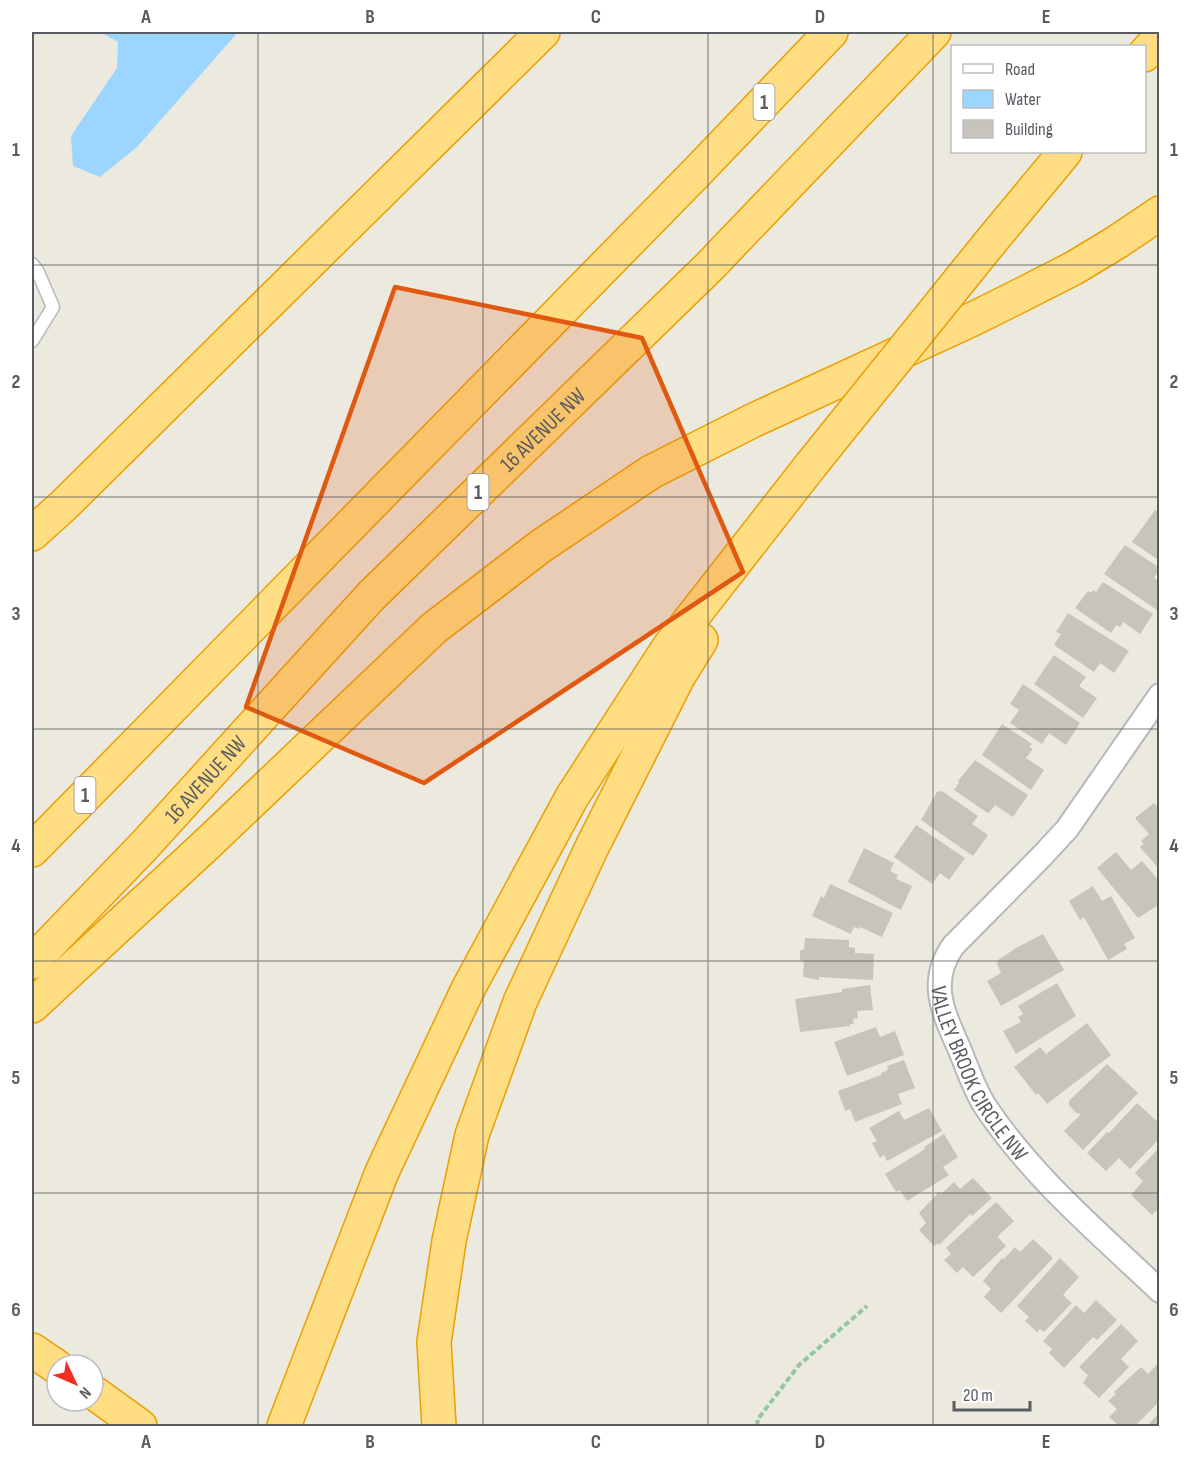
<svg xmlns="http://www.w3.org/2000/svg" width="1191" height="1458" viewBox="0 0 1191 1458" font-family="'Sofia Sans Condensed',sans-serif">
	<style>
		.water { fill: #9cd5ff }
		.building { fill: #c7c4bc }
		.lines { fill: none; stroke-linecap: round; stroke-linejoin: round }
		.service-casing { stroke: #b5b8bd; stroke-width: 15 }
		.minor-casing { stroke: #b5b8bd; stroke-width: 26 }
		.motorway-casing { stroke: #eb9f00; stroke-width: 36 }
		.path { stroke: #92c7a1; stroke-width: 4; stroke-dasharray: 6 3; stroke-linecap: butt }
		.service { stroke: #fff; stroke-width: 12 }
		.minor { stroke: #fff; stroke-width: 22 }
		.motorway { stroke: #ffde83; stroke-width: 33 }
		.motorway-bridge-casing { stroke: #eb9f00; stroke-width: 36; stroke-linecap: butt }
		.motorway-bridge { stroke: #ffde83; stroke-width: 33 }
		.marked { fill: #e15910; fill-opacity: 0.2; stroke: #e15910; stroke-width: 4.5; stroke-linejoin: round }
		.grid { fill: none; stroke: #585c61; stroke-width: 1.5; stroke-opacity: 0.55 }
		.labels { text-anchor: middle; stroke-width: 4.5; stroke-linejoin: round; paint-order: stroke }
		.shield { fill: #fff; stroke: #8a8d90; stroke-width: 1.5 }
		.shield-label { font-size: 21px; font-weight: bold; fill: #585c61 }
		.street-label { font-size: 22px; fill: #585c61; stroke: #fff }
		.neatline { fill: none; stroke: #585c61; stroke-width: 2 }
		.grid-label { font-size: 20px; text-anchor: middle; font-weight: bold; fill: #585c61 }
	</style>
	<rect width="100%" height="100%" fill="#ece9df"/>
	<!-- water -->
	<path class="water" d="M100 32H238L137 147 100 177 73 166 71 136 117 68 118 42Z"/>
	<!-- building -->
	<path class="building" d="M1155 510 1160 513V561L1132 542Z
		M1125 545 1160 568 1154 578 1160 582V606L1157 610 1104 574Z
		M1103 582 1153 614 1140 634 1123 622 1120 627 1116 625 1111 633 1075 608 1088 591 1091 593 1093 590 1096 592Z
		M1068 613 1129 651 1114 673 1100 663 1094 672 1054 645 1061 634 1056 632Z
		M1054 655 1086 677 1079 686 1097 698 1083 718 1034 684Z
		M1023 684 1080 723 1066 745 1049 733 1042 744 1010 723 1019 710 1010 704Z
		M1002 724 1032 744 1029 747 1033 749 1026 758 1044 770 1031 790 982 755Z
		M975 760 1028 795 1013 817 995 805 989 813 986 812 954 790 959 783 958 781Z
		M942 791 978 816 972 824 988 835 973 856 921 820 937 792Z
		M1154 803 1160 810V870L1140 847 1144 844 1141 841 1149 834 1135 818Z
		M916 825 965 858 949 880 940 873 932 884 894 857Z
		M864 848 894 863 890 871 898 875 896 879 912 886 901 910 848 882Z
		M1116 852 1131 870 1142 861 1160 882V904L1138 918 1097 868Z
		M830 884 893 913 882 937 860 927 859 929 854 927 851 934 812 916 821 896 824 898Z
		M1093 886 1102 901 1111 896 1135 938 1124 944 1127 949 1108 960 1084 917 1080 920 1069 901Z
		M1043 934 1064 970 1001 1006 987 981 1001 973 997 964 998 960 1016 948Z
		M805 938 849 940V947L855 948V953L874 954 873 980 819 977V980L803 977 804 962 800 959V951L804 949Z
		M1057 983 1076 1016 1016 1054 1003 1031 1021 1022 1018 1017 1023 1014 1018 1006Z
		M870 985 873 1010 857 1011 858 1018 853 1019 854 1024H850V1026L800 1032 795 999 842 992V989Z
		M1087 1023 1111 1055 1047 1104 1038 1093 1036 1095 1014 1067 1040 1047 1046 1054Z
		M876 1027 880 1037 895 1031 904 1055 847 1076 834 1042Z
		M904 1060 915 1088 898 1094 902 1104 855 1122 850 1109 845 1111 838 1091 881 1075V1073L888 1070 887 1066Z
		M1107 1064 1138 1093 1083 1150 1064 1131 1081 1114 1076 1113 1069 1105V1101Z
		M1137 1103 1160 1124V1138L1130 1169 1119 1158 1106 1171 1087 1153 1107 1132 1109 1133Z
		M929 1108 942 1131 887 1161 884 1155 880 1158 872 1143 877 1141 869 1128 899 1111 904 1120Z
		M944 1134 958 1157 943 1167 949 1175 907 1201 900 1190 896 1192 885 1174 925 1149 924 1147Z
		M1160 1147V1207L1152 1215 1131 1195 1143 1181 1135 1173Z
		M973 1178 992 1198 972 1216 970 1214 939 1245 938 1243 934 1246 919 1230 926 1223 919 1213 939 1192 941 1194 954 1182 960 1189Z
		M996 1202 1014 1221 999 1235 998 1237 1006 1246 973 1277 963 1267 957 1273 944 1260 951 1254 946 1248Z
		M1033 1239 1053 1258 1001 1313 984 1297 991 1289 983 1281 1002 1258 1004 1259 1015 1247 1020 1252Z
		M1060 1258 1079 1277 1063 1295 1072 1303 1044 1332 1040 1329 1037 1332 1025 1321 1029 1317 1017 1306Z
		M1096 1300 1117 1320 1097 1340 1093 1337 1064 1368 1049 1353 1052 1349 1043 1341 1076 1305 1084 1313Z
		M1121 1324 1138 1341 1121 1359 1129 1367 1099 1398 1083 1383 1088 1375 1079 1367Z
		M1160 1361V1401L1135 1426H1119L1109 1417 1117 1409 1108 1401 1116 1394 1114 1392 1141 1367 1148 1374Z
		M1160 1409V1426H1147L1158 1414 1156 1412Z"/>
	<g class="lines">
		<!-- service casing -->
		<g class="service-casing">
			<path id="service" d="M32 264 37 270 53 307 32 341"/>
		</g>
		<!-- minor casing -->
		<g class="minor-casing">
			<g id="minor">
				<path id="s1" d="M1160 695 1067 829 1042 856 953 946C928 982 943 1012 959 1048 967 1067 974 1089 985 1106 1032 1177 1099 1233 1160 1291"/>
			</g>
		</g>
		<!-- motorway casing -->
		<g class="motorway-casing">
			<g id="motorway">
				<path d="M1144 55 1160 37"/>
				<path d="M988 245 1065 152"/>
				<path d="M32 534 64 505 543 32"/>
				<path d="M32 850 697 172 831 32"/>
				<path id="s2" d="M32 962 143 847 371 596 710 266 934 32"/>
				<path d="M32 1006 206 845 434 628 541 546 651 472 754 420 975 318 1029 291 1074 268 1117 242 1160 213"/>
				<path d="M32 1350 57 1367"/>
				<path d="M93 1392 140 1426"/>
				<path d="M284 1426 382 1172 468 989 572 797 669 647 811 465"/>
				<path d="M439 1426 434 1342 449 1241 472 1135 520 1002 592 847 678 677 701 640"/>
			</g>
		</g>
		<!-- path -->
		<path class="path" d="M757 1426 758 1419 799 1365 867 1306"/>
		<!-- service -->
		<use href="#service" class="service"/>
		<!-- minor -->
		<use href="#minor" class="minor"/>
		<!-- motorway -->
		<use href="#motorway" class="motorway"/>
		<!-- motorway-bridge casing -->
		<g class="motorway-bridge-casing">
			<path id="motorway-bridge" d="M811 465 988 245"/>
		</g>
		<!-- motorway-bridge -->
		<use href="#motorway-bridge" class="motorway-bridge"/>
	</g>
	<!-- marked area -->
	<path class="marked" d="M395 287 642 338 743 572 424 783 246 707Z"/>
	<!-- grid -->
	<path class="grid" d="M258 32V1426M483 32V1426M708 32V1426M933 32V1426M32 265H1160M32 497H1160M32 729H1160M32 961H1160M32 1193H1160"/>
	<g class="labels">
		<!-- shield labels -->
		<g class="shield">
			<rect x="753.5" y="84" width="21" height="36" rx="4.5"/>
			<rect x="467.5" y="474" width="21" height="36" rx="4.5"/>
			<rect x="74.5" y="777" width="21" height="36" rx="4.5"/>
		</g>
		<g class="shield-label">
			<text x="764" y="109">1</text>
			<text x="478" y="499">1</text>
			<text x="85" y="802">1</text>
		</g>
		<!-- street labels -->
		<g class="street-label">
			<text dy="8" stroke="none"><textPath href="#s2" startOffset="738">16 AVENUE NW</textPath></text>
			<text dy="8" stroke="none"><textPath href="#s2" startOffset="252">16 AVENUE NW</textPath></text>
			<text dy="8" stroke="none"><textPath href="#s1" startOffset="466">VALLEY BROOK CIRCLE NW</textPath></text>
		</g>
	</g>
	<!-- border -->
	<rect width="1191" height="1458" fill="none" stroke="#ffffff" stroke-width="66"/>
	<!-- legend -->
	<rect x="951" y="45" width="195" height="108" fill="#ffffff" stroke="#bcbec0" stroke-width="1.5"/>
	<rect x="963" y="64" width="30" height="9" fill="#ffffff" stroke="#bcbec0" stroke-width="1.5"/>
	<text x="1005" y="75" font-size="18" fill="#585c61">Road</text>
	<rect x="963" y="90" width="30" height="18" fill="#9cd5ff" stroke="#bcbec0" stroke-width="1.5"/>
	<text x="1005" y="105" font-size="18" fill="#585c61">Water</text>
	<rect x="963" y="120" width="30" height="18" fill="#c7c4bc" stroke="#bcbec0" stroke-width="1.5"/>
	<text x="1005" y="135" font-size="18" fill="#585c61">Building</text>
	<!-- north arrow -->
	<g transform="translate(75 1383) rotate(134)"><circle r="28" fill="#ffffff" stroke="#bcbec0" stroke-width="1.5"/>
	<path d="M0-4.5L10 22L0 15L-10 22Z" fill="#f12e1f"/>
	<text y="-9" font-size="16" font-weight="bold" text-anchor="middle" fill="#585c61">N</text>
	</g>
	<!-- scale -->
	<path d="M954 1401v9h76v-9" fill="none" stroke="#585c61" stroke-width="3"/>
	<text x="963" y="1401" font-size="18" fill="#585c61" stroke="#ffffff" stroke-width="4.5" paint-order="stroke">20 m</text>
	<rect x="33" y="33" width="1125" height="1392" class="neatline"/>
	<g class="grid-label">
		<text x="146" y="23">A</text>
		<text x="370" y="23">B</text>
		<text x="596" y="23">C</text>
		<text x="820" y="23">D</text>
		<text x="1046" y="23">E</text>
		<text x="16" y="156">1</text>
		<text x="1174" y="156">1</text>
		<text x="16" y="388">2</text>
		<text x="1174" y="388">2</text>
		<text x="16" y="620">3</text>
		<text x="1174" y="620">3</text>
		<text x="16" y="852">4</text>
		<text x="1174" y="852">4</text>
		<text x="16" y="1084">5</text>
		<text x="1174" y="1084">5</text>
		<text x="16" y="1316">6</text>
		<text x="1174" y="1316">6</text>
		<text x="146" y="1448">A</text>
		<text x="370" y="1448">B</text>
		<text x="596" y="1448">C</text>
		<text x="820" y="1448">D</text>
		<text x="1046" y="1448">E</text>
	</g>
</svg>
